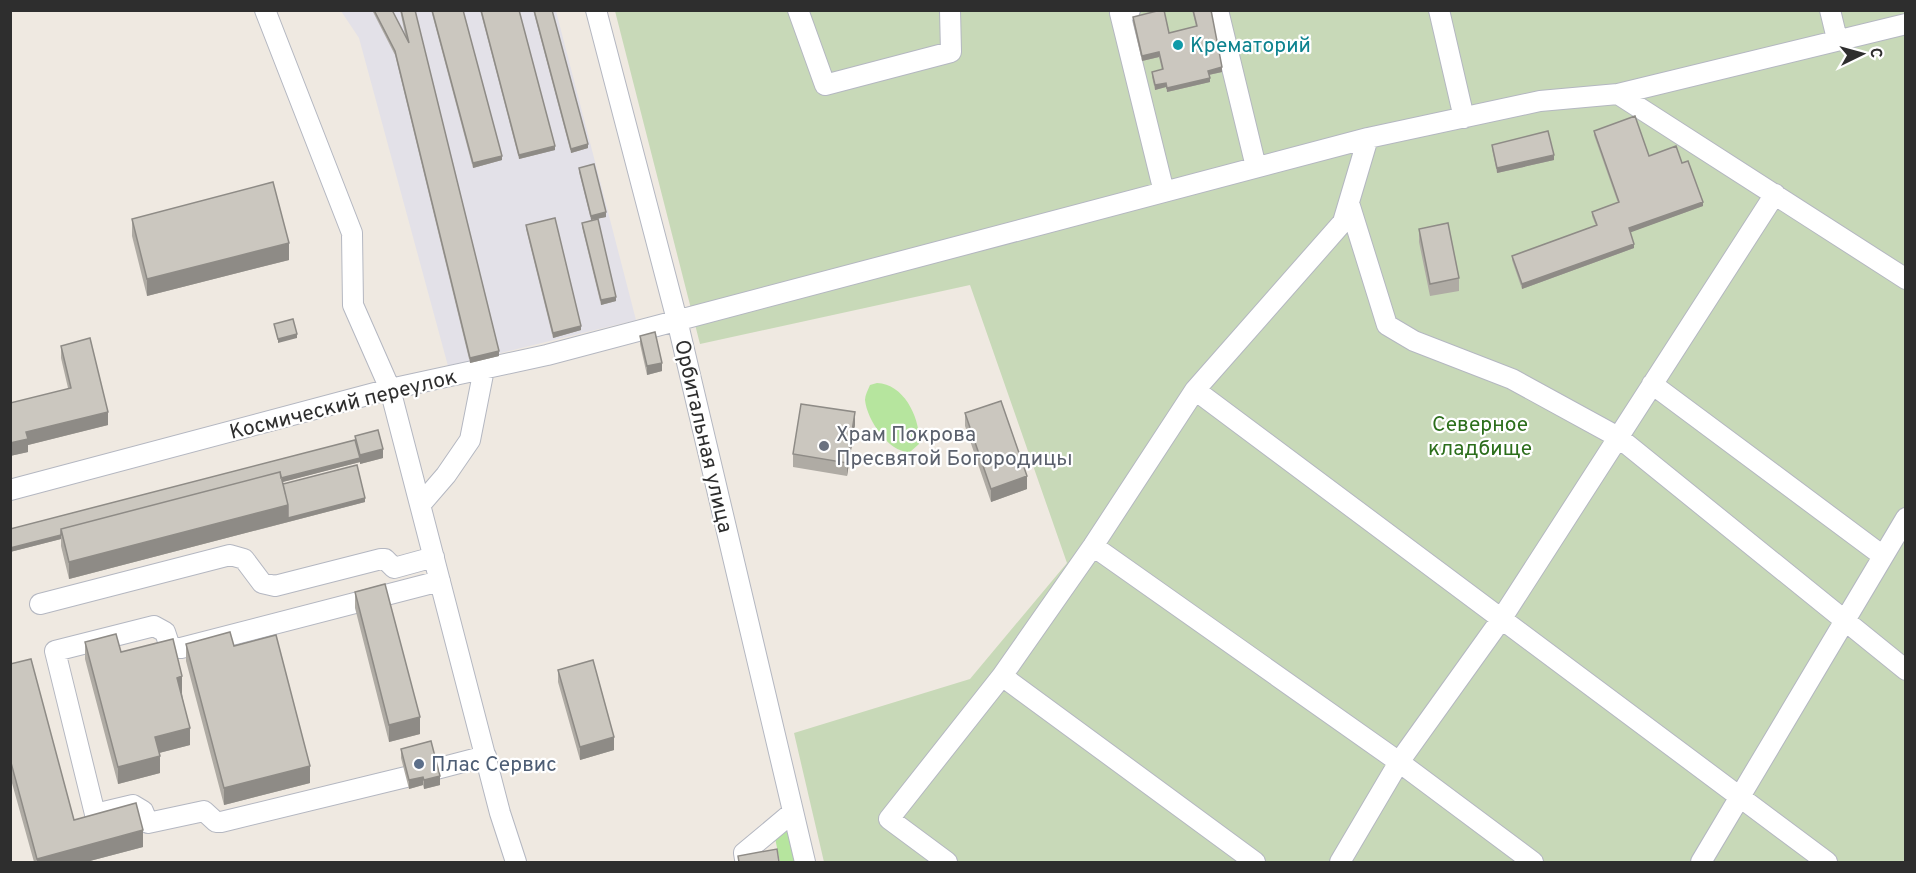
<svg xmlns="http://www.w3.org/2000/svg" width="1916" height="873" viewBox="0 0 1916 873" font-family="Overpass,sans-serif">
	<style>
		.industrial { fill: #e3e1e8 }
		.green { fill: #b6e59e }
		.cemetery { fill: #c8d9b8 }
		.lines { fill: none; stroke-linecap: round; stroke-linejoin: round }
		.minor-casing { stroke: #b4b7c1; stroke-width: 22 }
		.minor { stroke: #fff; stroke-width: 20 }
		.wall { fill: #afaba4 }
		.shaded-wall { fill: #8e8b86 }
		.building { fill: #cbc7bf; stroke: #8e8b86; stroke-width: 1.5 }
		.culture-dot { fill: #0f9aa8; stroke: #fff; stroke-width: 2 }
		.worship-dot { fill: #6b7280; stroke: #fff; stroke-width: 2 }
		.service-dot { fill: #5c6f8a; stroke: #fff; stroke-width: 2 }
		.labels { text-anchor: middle; stroke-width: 4.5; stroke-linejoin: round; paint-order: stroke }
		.culture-label { font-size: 21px; fill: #0d838f; stroke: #fff; text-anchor: start }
		.street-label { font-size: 21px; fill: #2e2e2e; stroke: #fff }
		.park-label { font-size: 21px; fill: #2c6e1b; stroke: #fff }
		.worship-label { font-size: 21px; fill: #5b616d; stroke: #fff; text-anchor: start }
		.service-label { font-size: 21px; fill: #4e5e75; stroke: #fff; text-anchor: start }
	</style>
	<rect width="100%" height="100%" fill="#efe9e1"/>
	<!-- industrial -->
	<path class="industrial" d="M341 11H556L636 320 448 366 359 38Z"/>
	<!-- green -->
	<path class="green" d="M877 383C905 384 921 420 919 444L910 452C889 453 867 420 865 400 865 395 868 390 870 385Z
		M792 825 801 862H780L775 838Z"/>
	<!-- cemetery -->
	<path class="cemetery" d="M615 11H1905V862H824L794 733 970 679 1067 563 970 285 700 344Z"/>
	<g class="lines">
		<!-- minor casing -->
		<g class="minor-casing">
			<path id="minor" d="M265 10 352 233 353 305 390 389 500 813 516 862
				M596 10 677 320 805 862
				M798 10 825 85 951 52 950 10
				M1130 10 1120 13 1164 192
				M1218 10 1256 167
				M1439 10 1464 118
				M1830 10 1837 39
				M1618 94 1906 279
				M1349 203 1387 325 1414 341 1512 379 1618 437 1906 670
				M1652 384 1883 556
				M1195 390 1827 862
				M10 490 390 389 547 355 1368 138 1540 101 1618 94 1906 24
				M421 504 446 475 470 440 484 369
				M1093 546 1399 762 1533 862
				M40 604 230 555 244 559 262 583 275 586 381 559H385L394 568 434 557
				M1002 676 1255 862
				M436 769 486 756
				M406 777 221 822H216L204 811 148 823 143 811 133 805 95 814 55 651 154 626 165 632 169 644 173 648H181L440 581
				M745 859 744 853 793 812
				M947 862 889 819 1002 676 1093 546 1195 390 1343 222 1368 138
				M1340 862 1399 762 1500 621 1775 194
				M1701 862 1906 518"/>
		</g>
		<!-- minor -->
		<use href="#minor" class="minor"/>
	</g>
	<!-- wall -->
	<path class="wall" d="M372 10H392L406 39 400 10H415L499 356 470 363 395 55Z
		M431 10H463L502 160 473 168Z
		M480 10H519L555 150 519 159Z
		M533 10H552L588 148 571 153Z
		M1192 10H1211L1222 72 1209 75 1210 82 1167 92 1166 87 1155 90 1152 77V72L1162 70 1159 57 1142 61 1133 22V17L1169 33 1196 26Z
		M1594 131 1649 156 1682 163 1703 206 1630 232 1634 248 1522 289 1512 260V256L1596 226 1592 216V212L1618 203 1594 135Z
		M1492 145 1554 160 1497 173 1492 149Z
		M579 168 606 217 591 220 579 172Z
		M132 219 289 260 147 296 132 236Z
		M582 223 616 301 601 305 582 227Z
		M526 225 581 330 553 338 526 229Z
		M1419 229 1459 278V291L1430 296 1419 242Z
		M640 336 662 371 647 375 640 344Z
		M61 346 108 425 28 445V452L10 456 68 388 61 358Z
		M965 413 1027 489 991 502 965 426Z
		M855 425 847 476 793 467V454Z
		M355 436 383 458 360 464V462L282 482 283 484 365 502 69 579 61 546V539L10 552V529L355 440Z
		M355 592 420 734 389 742 355 608Z
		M85 642 121 652 182 693 190 745 159 753 160 773 118 784 85 659Z
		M186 644 234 646 310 783 224 805 186 661Z
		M10 661 74 820 143 847 86 862H34L10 776Z
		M558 670 614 750 580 760 558 682Z
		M401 749 440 785 424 789 423 785 409 789 401 758Z"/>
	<!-- shaded-wall -->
	<path class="shaded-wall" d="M1159 52V57L1142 61V56Z
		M1222 67V72L1208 75V71Z
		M1210 78V82L1167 92V88Z
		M1166 83V87L1155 90V85Z
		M588 144V148L571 153V149Z
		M555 146V150L519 159V155Z
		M1554 155V160L1497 173V168Z
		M502 156V160L473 168V163Z
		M1703 202V206L1629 233V228Z
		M606 212V217L591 220V216Z
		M289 243V260L147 296V279Z
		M1634 244V248L1522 289V284Z
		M616 297V301L601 305V300Z
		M581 326V330L553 338V333Z
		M297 334V338L278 343V339Z
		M499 351V356L470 363V358Z
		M662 363V371L647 375V366Z
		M108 412V425L28 445V452L10 456V443L26 432Z
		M855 412V425L847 476V463Z
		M383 449V458L360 464V455Z
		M360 458V462L63 539 62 535Z
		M1027 476V489L991 502V489Z
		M365 498V502L288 522V518Z
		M288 505V522L69 579V562Z
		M61 535V539L10 552V548Z
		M182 676V693L177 695V678Z
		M420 717V734L389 742V725Z
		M190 728V745L155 754V737Z
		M614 737V750L580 760V747Z
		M160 756V773L118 784V767Z
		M310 766V783L224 805V788Z
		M440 776V785L424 789V780Z
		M423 777V785L409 789V780Z
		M143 830V847L86 862H37V859Z"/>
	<!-- building -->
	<path class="building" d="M374 10H392L409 43 401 10H415L499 351 470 358 395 51Z
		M432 10H463L502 156 473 163Z
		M481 10H519L555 146 519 155Z
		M534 10H552L588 144 571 149Z
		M1161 10H1164L1169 33 1197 26 1193 10H1211L1222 67 1208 71 1210 78 1167 88 1166 83 1155 85 1152 72 1163 69 1159 52 1142 56 1133 17Z
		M1635 116 1649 156 1676 146 1682 163 1688 161 1703 202 1629 228 1634 244 1522 284 1512 256 1597 225 1592 212 1619 202 1594 131Z
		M1548 131 1554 155 1497 168 1492 145Z
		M594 164 606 212 591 216 579 168Z
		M273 182 289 243 147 279 132 219Z
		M555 218 581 326 553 333 526 225Z
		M598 219 616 297 601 300 582 223Z
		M1448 223 1459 278 1430 284 1419 229Z
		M293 319 297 334 278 339 274 324Z
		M655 332 662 363 647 366 640 336Z
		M90 338 108 412 26 432 28 439 10 443V403L71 388 61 346Z
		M1001 401 1027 476 991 489 965 413Z
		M801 404 855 412 847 463 793 454Z
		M378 430 383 449 360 455 355 436Z
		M355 440 360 458 281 478 280 472 61 529V535L10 548V529Z
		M357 465 365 498 288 518V505L283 484Z
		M280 472 288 505 69 562 61 529Z
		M385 584 420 717 389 725 355 592Z
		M230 632 234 646 276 635 310 766 224 788 186 644Z
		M116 634 121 652 173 639 182 676 177 678 190 728 155 737 160 756 118 767 85 642Z
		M31 659 74 820 136 803 143 830 37 859 10 759V664Z
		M593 660 614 737 580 747 558 670Z
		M431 741 440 776 424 780 423 777 409 780 401 749Z
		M777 849 779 862H739L738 856Z"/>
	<!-- markers -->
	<circle class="culture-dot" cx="1178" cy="45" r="6"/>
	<circle class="worship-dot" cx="824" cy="446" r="6"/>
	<circle class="service-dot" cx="419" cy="764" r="6"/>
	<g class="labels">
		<!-- culture labels -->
		<g class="culture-label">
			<text x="1190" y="52">Крематорий</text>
		</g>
		<!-- street labels -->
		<g class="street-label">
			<text transform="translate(343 404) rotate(-14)" y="7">Космический переулок</text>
			<text transform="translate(704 436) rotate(77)" y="7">Орбитальная улица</text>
		</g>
		<!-- park labels -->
		<g class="park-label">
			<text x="1480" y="431">Северное<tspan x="1480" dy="24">кладбище</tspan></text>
		</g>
		<!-- worship labels -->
		<g class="worship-label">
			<text x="836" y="441">Храм Покрова<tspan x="836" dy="24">Пресвятой Богородицы</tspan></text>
		</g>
		<!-- service labels -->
		<g class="service-label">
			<text x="431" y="771">Плас Сервис</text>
		</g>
	</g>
	<!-- border -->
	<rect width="1916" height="873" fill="none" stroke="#2e2e2e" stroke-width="24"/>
	<!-- north arrow -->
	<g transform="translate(1862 54) rotate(85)" stroke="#ffffff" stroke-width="4.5" paint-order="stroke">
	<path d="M0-4.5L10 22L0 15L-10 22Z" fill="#2e2e2e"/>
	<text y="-9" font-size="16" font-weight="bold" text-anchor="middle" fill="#2e2e2e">С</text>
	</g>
</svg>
